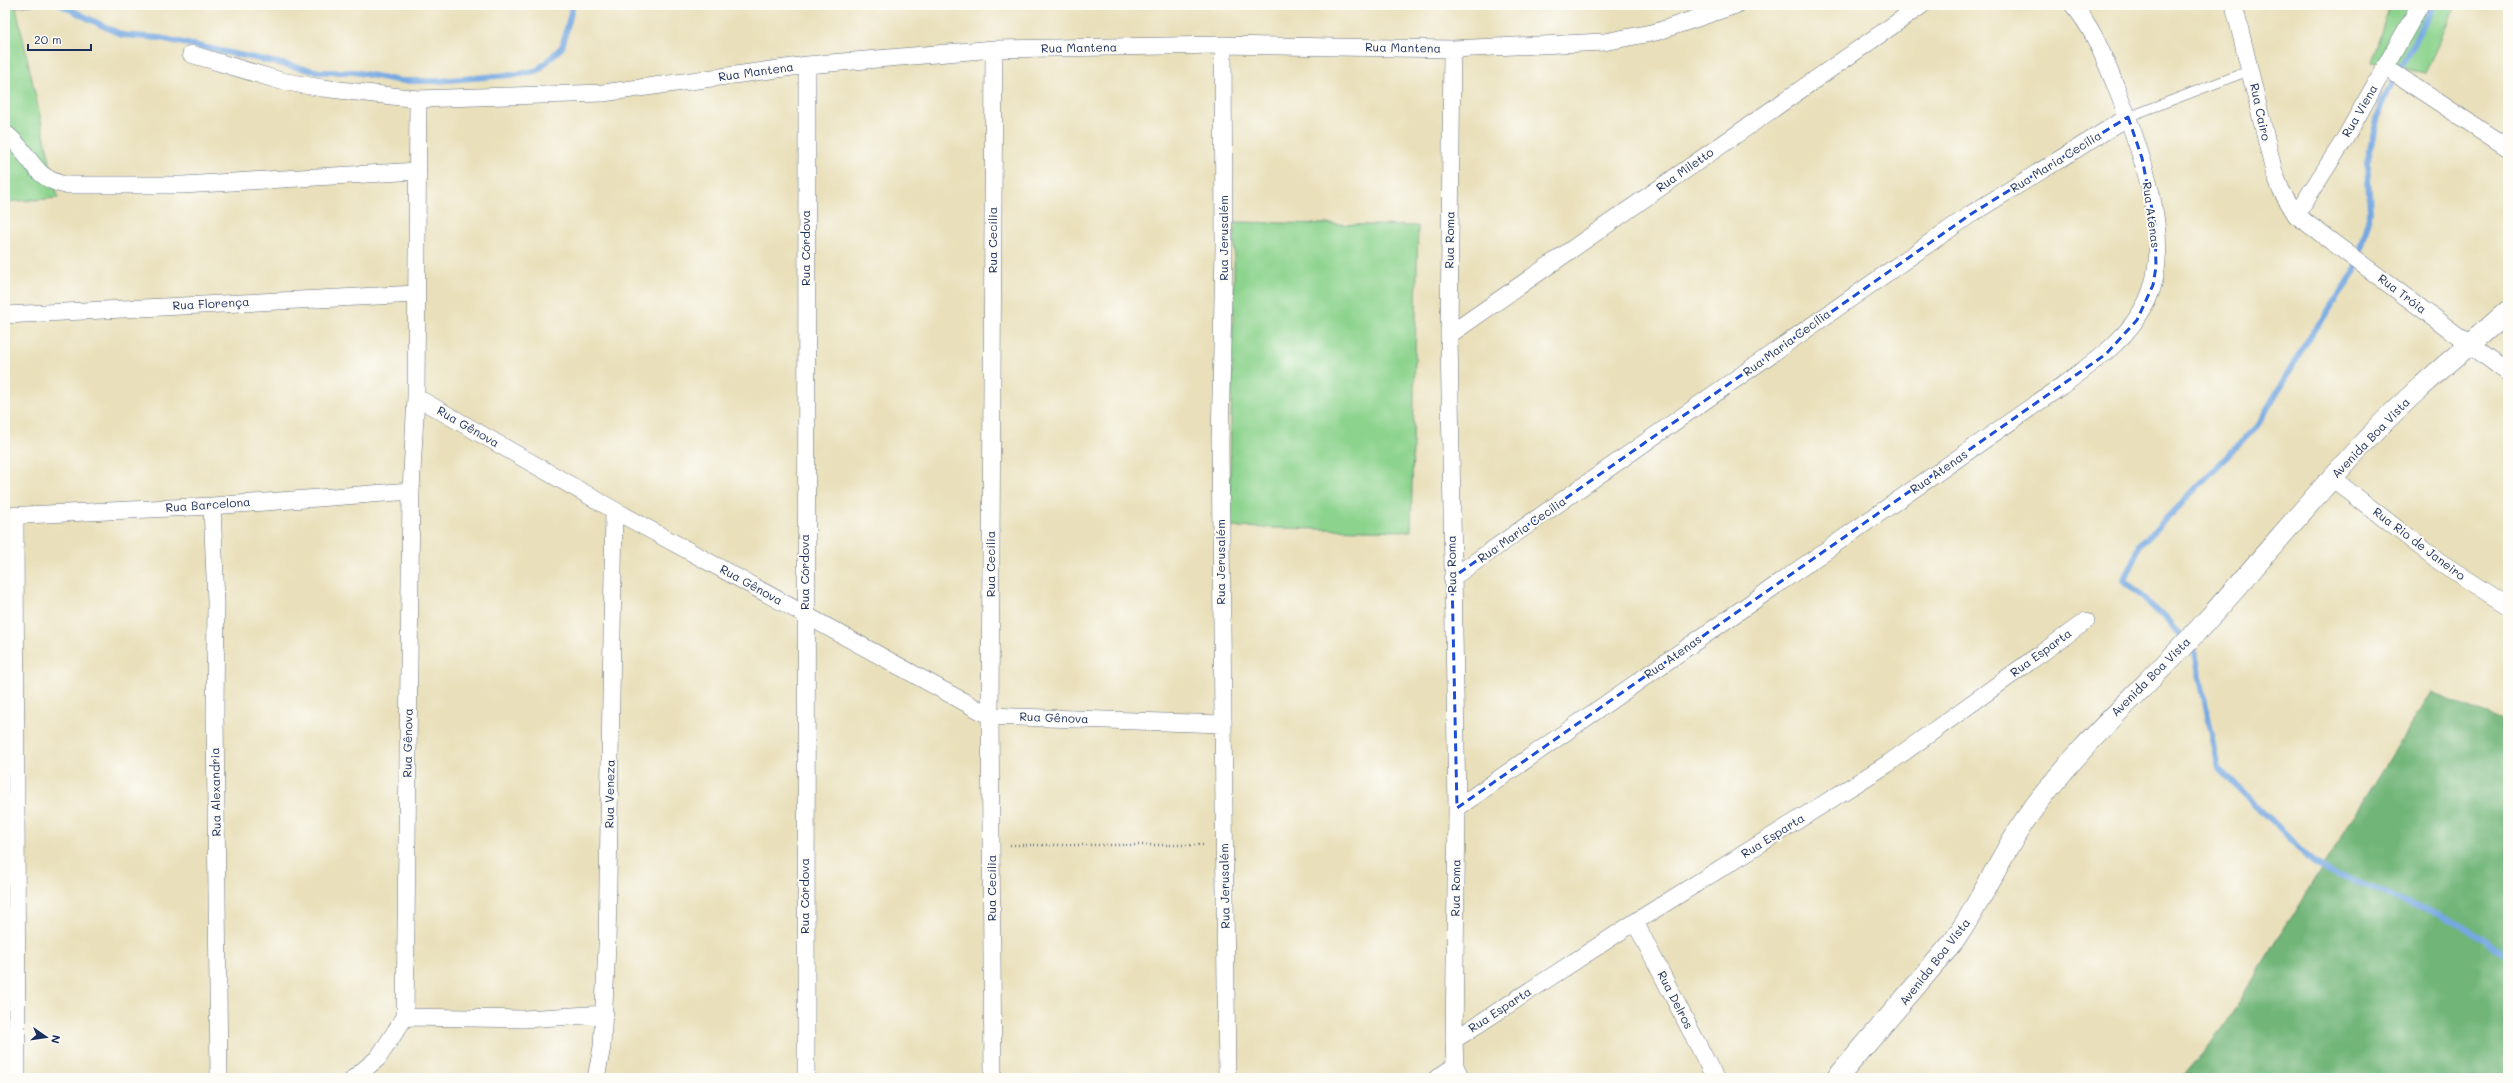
<svg xmlns="http://www.w3.org/2000/svg" width="2513" height="1083" viewBox="0 0 2513 1083" font-family="Mali,sans-serif">
	<style>
		.green { fill: #8cd38d; stroke: #548176 }
		.forest { fill: #71b578; stroke: #46726b }
		.lines { fill: none; stroke-linecap: round; stroke-linejoin: round }
		.stream { stroke: #74a8e1; stroke-width: 6 }
		.service-casing { stroke: #636d7f; stroke-width: 10 }
		.minor-casing { stroke: #636d7f; stroke-width: 18 }
		.tertiary-casing { stroke: #636d7f; stroke-width: 22 }
		.path { stroke: #636d7f; stroke-width: 2.5; stroke-dasharray: 1 3; stroke-linecap: butt }
		.service { stroke: #fff; stroke-width: 9 }
		.minor { stroke: #fff; stroke-width: 17 }
		.tertiary { stroke: #fff; stroke-width: 21 }
		.marked { fill: none; stroke: #1d4ed8; stroke-width: 3; stroke-dasharray: 8 5; stroke-linejoin: round }
		.labels { text-anchor: middle; stroke-width: 4; stroke-linejoin: round; paint-order: stroke }
		.street-label { font-size: 12px; fill: #1b2f5e; stroke: #fdfcf7 }
	</style>
	<rect width="100%" height="100%" fill="#fdfcf7"/>
	<filter id="ink" filterUnits="userSpaceOnUse"><feTurbulence type="fractalNoise" baseFrequency=".025" numOctaves="2"/><feDisplacementMap in="SourceGraphic" scale="8" xChannelSelector="R" yChannelSelector="G"/><feConvolveMatrix kernelMatrix="1 2 1 2 8 2 1 2 1" color-interpolation-filters="sRGB"/></filter>
	<filter id="wash" filterUnits="userSpaceOnUse"><feTurbulence type="fractalNoise" baseFrequency=".012" numOctaves="4" result="noise"/><feDisplacementMap in="SourceGraphic" scale="16" xChannelSelector="R" yChannelSelector="G"/><feGaussianBlur stdDeviation="0.9" result="paint"/><feColorMatrix in="noise" values="0 0 0 0 0 0 0 0 0 0 0 0 0 0 0 0 0 1.4 0 .05"/><feComposite in="paint" operator="in"/></filter>
	<g filter="url(#wash)">
		<rect width="100%" height="100%" fill="#e9e0bb"/>
		<!-- green -->
		<path class="green" d="M5 5H32L16 7 58 198 5 202Z
			M2389 5H2456L2425 73 2372 62Z
			M1235 222 1418 226 1411 531 1229 527Z"/>
		<!-- forest -->
		<path class="forest" d="M2431 692 2508 722V1078H2181L2223 1028Z"/>
		<g class="lines">
			<!-- stream -->
			<path class="stream" d="M61 5 122 35 160 38 320 72H354L401 81H437L521 74 538 70 562 47 573 5
				M2434 5 2381 103 2367 162 2370 211 2354 273 2306 343 2257 426 2140 545 2124 580 2170 623 2195 654 2219 769 2314 863 2328 871 2439 915 2461 925 2508 956"/>
		</g>
	</g>
	<g filter="url(#ink)">
		<g class="lines">
			<!-- service casing -->
			<g class="service-casing">
				<path id="service" d="M2128 117 2251 70"/>
			</g>
			<!-- minor casing -->
			<g class="minor-casing">
				<path id="minor" d="M2234 5 2274 172 2281 190 2296 215 2508 373
					M1223 45 1224 248 1220 444 1227 1078
					M1452 49 1449 335 1457 808 1454 1040 1455 1066 1461 1078
					M191 54 281 81 322 88 418 99 603 93 807 65 994 49 1223 45 1452 49 1604 42 1656 32 1736 5
					M2385 67 2508 148
					M5 133C31 152 30 177 65 185H183L418 171
					M2296 215 2344 140 2420 5
					M5 315 417 294
					M1449 335 1922 5
					M416 397 614 510 990 716 1222 724
					M2332 478 2440 562 2508 606
					M212 506 216 602 215 715 219 1078
					M5 516 212 506 411 491
					M15 516 17 1078
					M1452 578 1971 214 2128 117
					M1457 808 2060 387C2094 362 2128 340 2147 301 2176 241 2139 145 2116 87 2104 58 2094 29 2073 5
					M1635 922 1715 1078
					M405 1017 524 1019 605 1014
					M1454 1040 1635 922 1889 763 2086 621
					M354 1078 378 1058 405 1017 411 491 416 397 418 99
					M596 1078 602 1047 607 946 614 510
					M806 1078 807 65
					M993 1078 990 716 994 49
					M1437 1078 1455 1066"/>
			</g>
			<!-- tertiary casing -->
			<g class="tertiary-casing">
				<path id="tertiary" d="M1837 1078 1954 941C1981 902 1999 859 2025 820 2078 744 2149 685 2210 617 2265 556 2317 492 2373 433 2415 389 2463 351 2508 311"/>
			</g>
			<!-- path -->
			<path class="path" d="M1010 845H1205"/>
			<!-- service -->
			<use href="#service" class="service"/>
			<!-- minor -->
			<use href="#minor" class="minor"/>
			<!-- tertiary -->
			<use href="#tertiary" class="tertiary"/>
		</g>
	</g>
	<!-- marked area -->
	<path class="marked" d="M2128 117 2142 158 2155 225 2156 267 2153 285 2137 320 2106 354 1457 808 1452 578 1971 214Z"/>
	<g class="labels">
		<!-- street labels -->
		<g class="street-label">
			<text transform="translate(1079 48) rotate(-1)" y="4">Rua Mantena</text>
			<text transform="translate(1403 48) rotate(1)" y="4">Rua Mantena</text>
			<text transform="translate(756 72) rotate(-8)" y="4">Rua Mantena</text>
			<text transform="translate(2360 111) rotate(-60)" y="4">Rua Viena</text>
			<text transform="translate(2260 112) rotate(78)" y="4">Rua Cairo</text>
			<text transform="translate(2056 162) rotate(-32)" y="4">Rua Maria Cecília</text>
			<text transform="translate(1685 170) rotate(-35)" y="4">Rua Miletto</text>
			<text transform="translate(2151 215) rotate(82)" y="4">Rua Atenas</text>
			<text transform="translate(1224 238) rotate(-90)" y="4">Rua Jerusalém</text>
			<text transform="translate(993 240) rotate(-90)" y="4">Rua Cecília</text>
			<text transform="translate(1450 240) rotate(-89)" y="4">Rua Roma</text>
			<text transform="translate(806 248) rotate(-90)" y="4">Rua Córdova</text>
			<text transform="translate(2402 294) rotate(37)" y="4">Rua Tróia</text>
			<text transform="translate(211 304) rotate(-3)" y="4">Rua Florença</text>
			<text transform="translate(1787 343) rotate(-36)" y="4">Rua Maria Cecília</text>
			<text transform="translate(468 427) rotate(30)" y="4">Rua Gênova</text>
			<text transform="translate(2371 438) rotate(-46)" y="4">Avenida Boa Vista</text>
			<text transform="translate(1939 472) rotate(-35)" y="4">Rua Atenas</text>
			<text transform="translate(208 505) rotate(-4)" y="4">Rua Barcelona</text>
			<text transform="translate(1522 530) rotate(-35)" y="4">Rua Maria Cecília</text>
			<text transform="translate(2419 544) rotate(37)" y="4">Rua Rio de Janeiro</text>
			<text transform="translate(1221 562) rotate(-90)" y="4">Rua Jerusalém</text>
			<text transform="translate(991 564) rotate(-90)" y="4">Rua Cecília</text>
			<text transform="translate(1452 564) rotate(-91)" y="4">Rua Roma</text>
			<text transform="translate(805 572) rotate(-90)" y="4">Rua Córdova</text>
			<text transform="translate(751 585) rotate(29)" y="4">Rua Gênova</text>
			<text transform="translate(2041 653) rotate(-36)" y="4">Rua Esparta</text>
			<text transform="translate(1673 657) rotate(-35)" y="4">Rua Atenas</text>
			<text transform="translate(2151 677) rotate(-45)" y="4">Avenida Boa Vista</text>
			<text transform="translate(1054 718) rotate(2)" y="4">Rua Gênova</text>
			<text transform="translate(408 743) rotate(-89)" y="4">Rua Gênova</text>
			<text transform="translate(216 792) rotate(-91)" y="4">Rua Alexandria</text>
			<text transform="translate(610 794) rotate(-89)" y="4">Rua Veneza</text>
			<text transform="translate(1773 836) rotate(-32)" y="4">Rua Esparta</text>
			<text transform="translate(1225 886) rotate(-91)" y="4">Rua Jerusalém</text>
			<text transform="translate(992 888) rotate(-90)" y="4">Rua Cecília</text>
			<text transform="translate(1456 888) rotate(-89)" y="4">Rua Roma</text>
			<text transform="translate(805 896) rotate(-90)" y="4">Rua Córdova</text>
			<text transform="translate(1935 962) rotate(-52)" y="4">Avenida Boa Vista</text>
			<text transform="translate(1675 1000) rotate(63)" y="4">Rua Delros</text>
			<text transform="translate(1500 1010) rotate(-33)" y="4">Rua Esparta</text>
		</g>
	</g>
	<!-- margin -->
	<rect width="2513" height="1083" fill="none" stroke="#fdfcf7" stroke-width="20"/>
	<!-- north arrow -->
	<g transform="translate(46 1037) rotate(103)" stroke="#fdfcf7" stroke-width="3" paint-order="stroke">
	<path d="M0-3L7 15L0 10L-7 15Z" fill="#1b2f5e"/>
	<text y="-6" font-size="11" font-weight="bold" text-anchor="middle" fill="#1b2f5e">N</text>
	</g>
	<!-- scale -->
	<path d="M28 44v6h63v-6" fill="none" stroke="#1b2f5e" stroke-width="2"/>
	<text x="34" y="44" font-size="12" fill="#1b2f5e" stroke="#fdfcf7" stroke-width="3" paint-order="stroke">20 m</text>
</svg>
